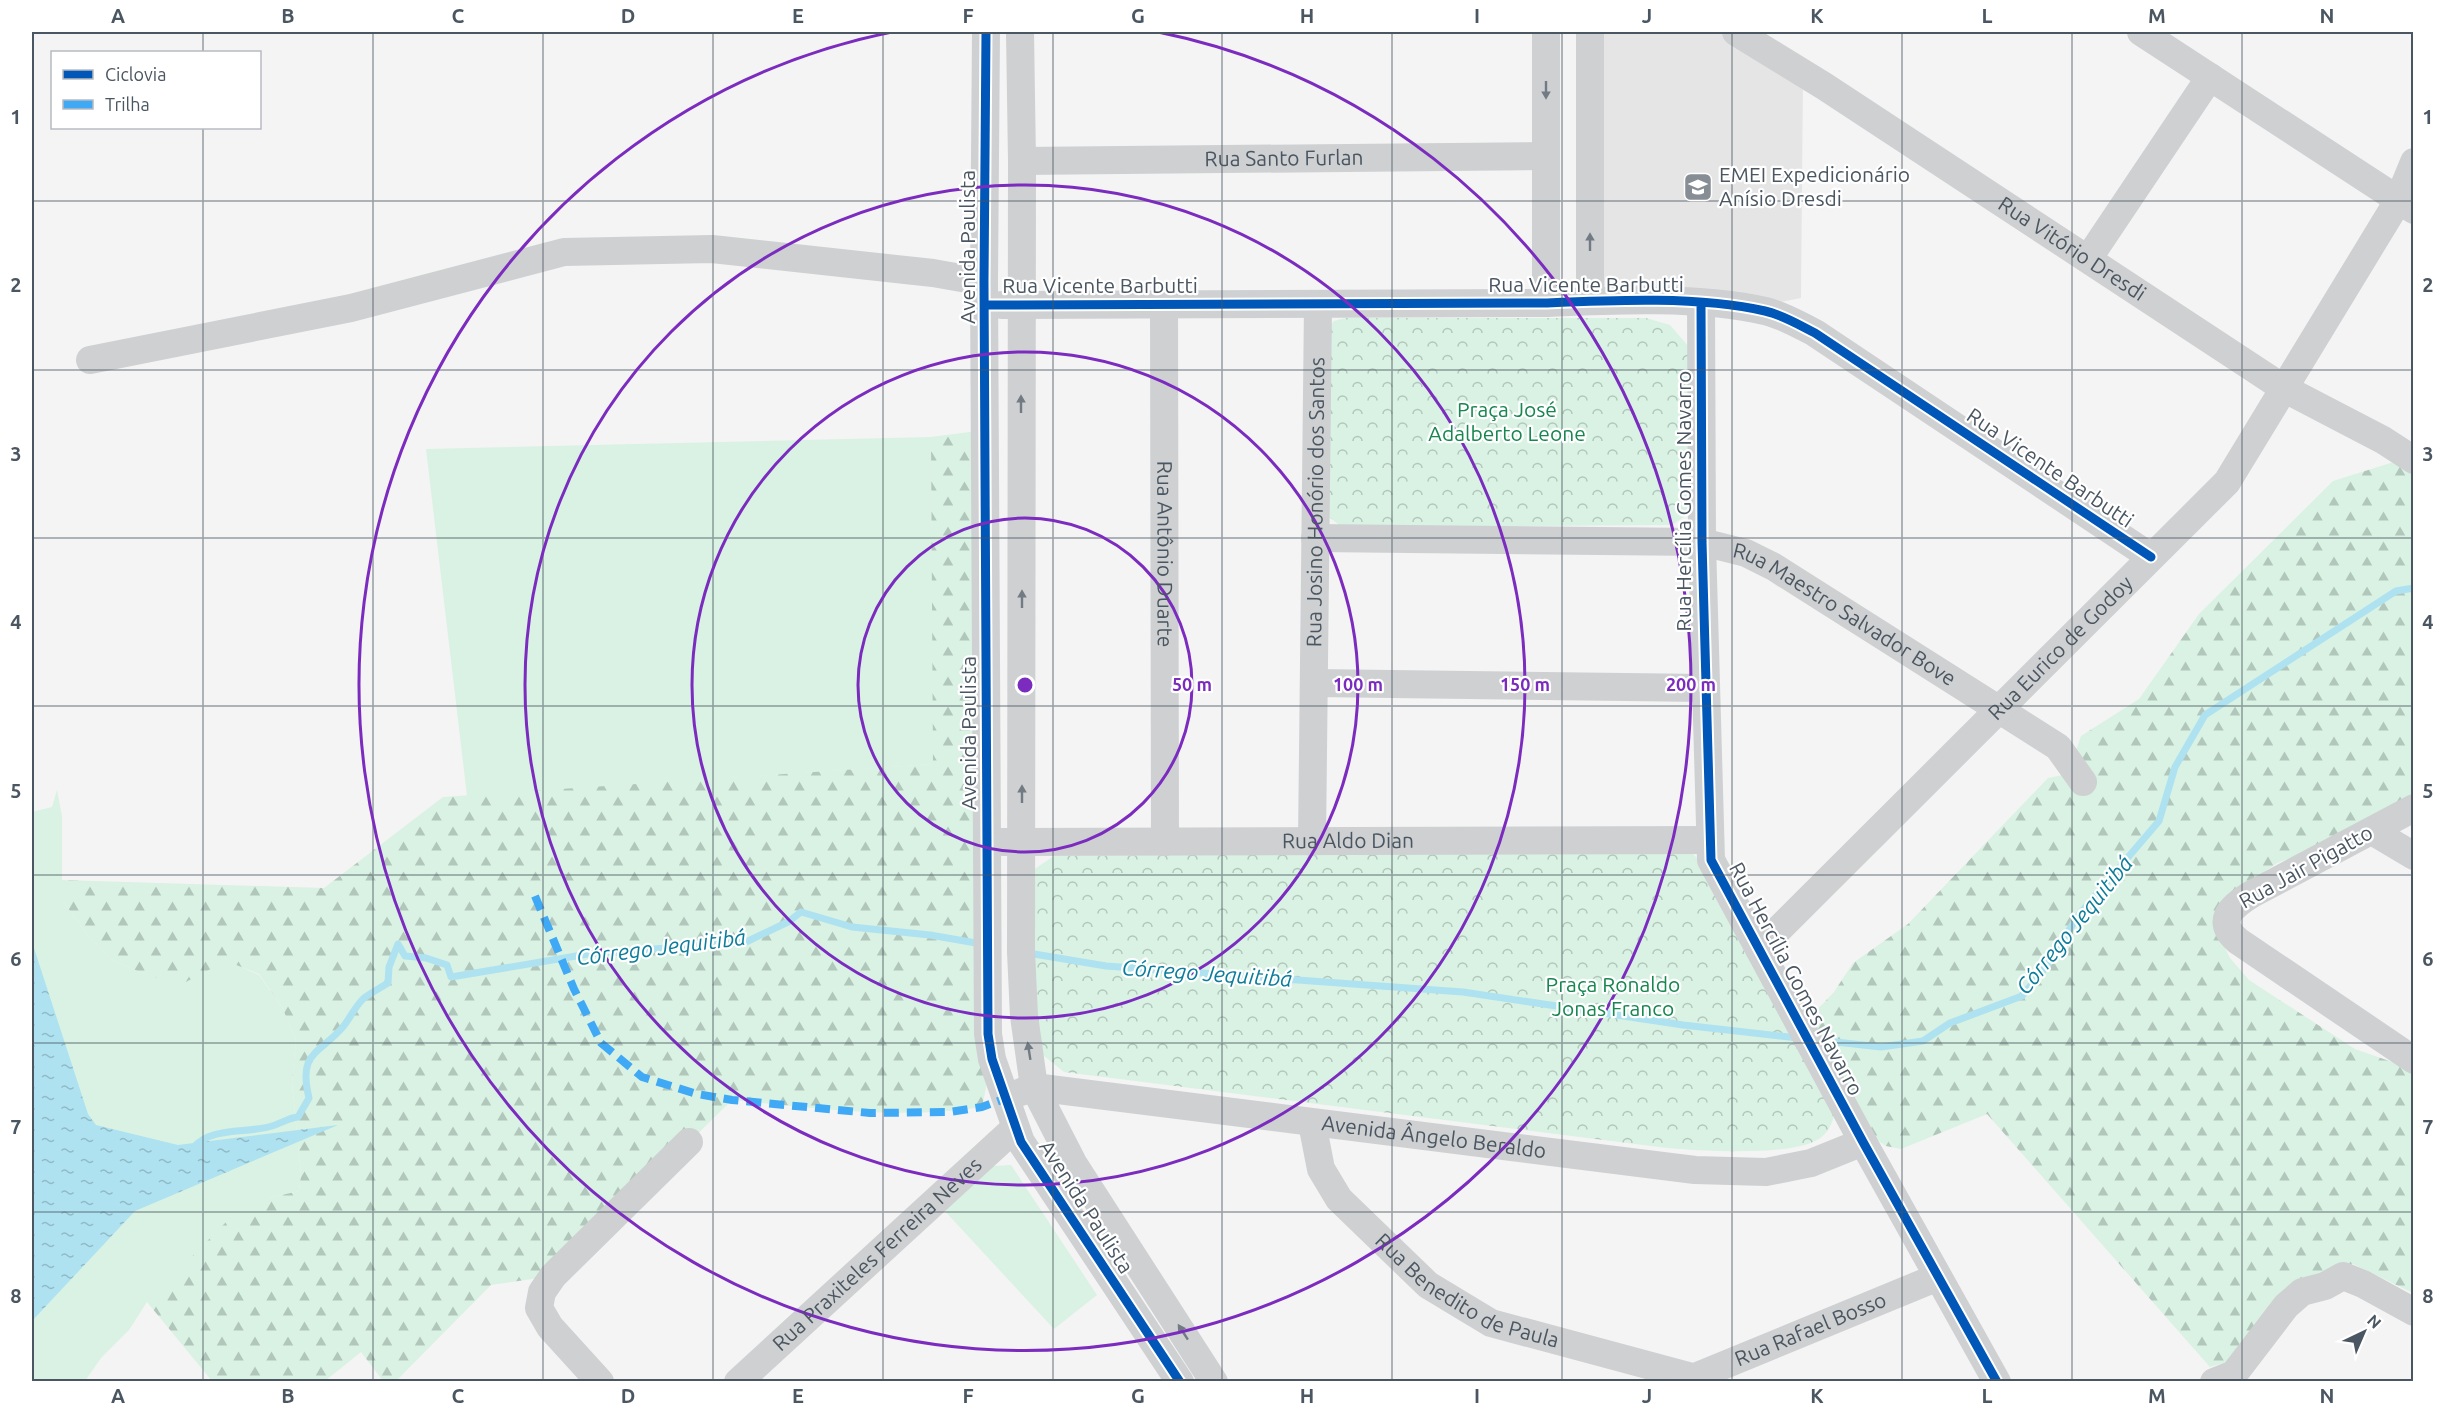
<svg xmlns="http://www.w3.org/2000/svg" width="2445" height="1413" viewBox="0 0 2445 1413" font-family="Ubuntu,sans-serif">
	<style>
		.education { fill: #e6e5e6 }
		.grass { fill: #d9f2e3 }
		.forest { fill: url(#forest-firs) }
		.park { fill: url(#park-crowns) }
		.water { fill: url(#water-ripples) }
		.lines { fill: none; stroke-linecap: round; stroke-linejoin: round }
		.stream { stroke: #aee2f0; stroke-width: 7 }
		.minor { stroke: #ced0d2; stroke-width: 28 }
		.quiet { stroke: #3fa9f5; stroke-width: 8; stroke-dasharray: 15 8; stroke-linecap: butt }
		.cycleway-casing { stroke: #fff; stroke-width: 13 }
		.cycleway { stroke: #0057b8; stroke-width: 9 }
		.oneway { fill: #727b83 }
		.grid { fill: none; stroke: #4a5661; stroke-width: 1.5; stroke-opacity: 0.55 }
		.ring { fill: none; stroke: #7b2cbf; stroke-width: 3 }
		.labels { text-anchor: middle; stroke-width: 4.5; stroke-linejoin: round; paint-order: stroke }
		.street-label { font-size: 21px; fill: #4a5661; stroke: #fff }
		.poi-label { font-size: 21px; fill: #4a5661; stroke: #fff; text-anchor: start }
		.park-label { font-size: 21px; fill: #17864f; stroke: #fff }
		.water-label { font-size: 22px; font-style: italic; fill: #0c7c9b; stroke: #fff }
		.centre { fill: #7b2cbf; stroke: #fff; stroke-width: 3 }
		.ring-label { font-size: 18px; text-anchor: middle; font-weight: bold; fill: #7b2cbf; stroke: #fff; stroke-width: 4.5; stroke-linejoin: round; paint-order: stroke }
		.neatline { fill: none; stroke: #4a5661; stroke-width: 2 }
		.grid-label { font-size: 20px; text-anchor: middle; font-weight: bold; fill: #4a5661 }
	</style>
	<defs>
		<pattern id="forest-firs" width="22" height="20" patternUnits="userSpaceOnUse" patternTransform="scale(1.5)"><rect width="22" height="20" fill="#d9f2e3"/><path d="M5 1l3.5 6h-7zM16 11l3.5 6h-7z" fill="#b2c7bb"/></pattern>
		<pattern id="park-crowns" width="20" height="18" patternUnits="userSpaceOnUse" patternTransform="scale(1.5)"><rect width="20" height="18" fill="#d9f2e3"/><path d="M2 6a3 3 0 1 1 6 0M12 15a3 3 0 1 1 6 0" fill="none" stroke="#b2c7bb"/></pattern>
		<pattern id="water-ripples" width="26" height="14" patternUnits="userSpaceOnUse" patternTransform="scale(1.5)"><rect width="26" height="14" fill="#aee2f0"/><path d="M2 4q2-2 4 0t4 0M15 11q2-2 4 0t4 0" fill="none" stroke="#90bac6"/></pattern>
	</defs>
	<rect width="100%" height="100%" fill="#f4f4f4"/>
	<!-- education -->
	<path class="education" d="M1592 32H1718L1739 39 1803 78 1801 298 1765 305 1594 296Z"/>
	<!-- grass -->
	<path class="grass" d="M931 437 934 764 467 796 426 449Z
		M57 790 62 816V900L86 933 114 961 147 975 226 960 259 975 282 1007 296 1040 292 1082 301 1175 299 1191 269 1198 147 1302 129 1330 101 1358 85 1381 32 1382V812L52 807Z
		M1011 1165 1097 1295 1054 1329 942 1208 994 1166Z"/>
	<!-- forest -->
	<path class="forest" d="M985 430 992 1059 982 1107C899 1120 815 1108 732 1100L553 1276 491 1285 396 1381H383L361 1352 325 1381H212L147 1302 231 1217 269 1198 299 1191 301 1175 292 1082 296 1040 282 1007 259 974 226 961 182 984 147 975 114 961 86 933 62 900V880L324 888 443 797 933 764 931 437Z
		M2413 456V798L2389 823 2277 863 2223 900 2218 934 2230 958 2249 980 2355 1049 2395 1063H2413V1293L2353 1264 2321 1275 2227 1362 2210 1367 1987 1114 1901 1149 1886 1146 1862 1130 1811 1016 1834 992 1853 963 1908 924 2048 778 2068 774 2081 736 2139 699 2199 614 2333 481Z"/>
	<!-- park -->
	<path class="park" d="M1345 318H1646L1670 325 1689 347 1688 514 1672 525 1350 527 1339 525 1328 516V328L1334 321Z
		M1682 851 1693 854 1700 861 1834 1116C1831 1127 1826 1136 1815 1141 1786 1156 1701 1151 1667 1148L1064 1072 1039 1052 1027 902 1033 870 1054 856Z"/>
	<!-- water -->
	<path class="water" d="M32 942 88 1114 96 1125 178 1145 338 1125 135 1211 32 1321Z"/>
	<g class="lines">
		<!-- stream -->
		<path class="stream" d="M1028 953 1106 966 1463 992 1683 1025 1798 1038
			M1818 1040 1881 1047 1923 1041 1950 1023 2022 996 2045 968 2078 916 2159 821 2175 767 2205 715 2396 591 2414 588
			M193 1148C212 1126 246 1134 272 1126 282 1123 288 1118 298 1117L309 1098C298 1052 318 1055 342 1028 350 1019 355 1006 364 998 371 993 380 988 388 983L389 967 398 944 405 956 426 958 447 965 451 977 588 954 746 942 788 922 801 912 852 927 930 935 982 944"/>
		<!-- minor -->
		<g class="minor">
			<path d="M986 32 984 282 988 1034 992 1059 1021 1142 1180 1382"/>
			<path d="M1020 32 1022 161 1021 952 1024 1016 1034 1087 1073 1163 1214 1382"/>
			<path d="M1590 32V301"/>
			<path id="s1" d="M1736 32 1824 86 2285 389 2383 440 2414 460"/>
			<path d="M2141 32 2414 210"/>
			<path id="s2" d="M1022 161 1546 156"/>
			<path d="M2088 259 2210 77"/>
			<path d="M1546 303V32"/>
			<path d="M1701 303 1702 542 1711 860 1863 1142 1997 1382"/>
			<path id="s3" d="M1164 304 1165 842"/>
			<path d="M1002 305 1546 303C1613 300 1700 296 1765 311 1783 315 1799 325 1815 333L2151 557"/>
			<path d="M90 360 351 308 564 252 712 249 933 273 984 282"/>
			<path id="s4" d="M1315 538 1702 542 1746 553 1774 567 2058 747 2083 782"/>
			<path d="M1314 683 1705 688"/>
			<path d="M2414 808 2252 894C2232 906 2214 921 2238 941L2414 1060"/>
			<path d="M2372 831 2414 856"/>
			<path id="s5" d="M1003 842 1709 840"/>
			<path id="s6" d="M1312 842 1318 304"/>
			<path id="s7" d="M1759 949 2227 482 2398 201 2414 162"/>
			<path id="s8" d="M1021 1092 1034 1087 1695 1170 1766 1172 1811 1163 1863 1142"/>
			<path id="s9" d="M1312 1123 1321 1169 1339 1199 1428 1285 1491 1323 1692 1377"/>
			<path d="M600 1382 550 1327 539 1308 542 1292 553 1276 689 1142"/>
			<path id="s10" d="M738 1382 1015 1128"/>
			<path id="s11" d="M1683 1382 1938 1277"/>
			<path d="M2214 1382 2234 1374 2286 1306 2302 1292 2325 1286 2343 1276 2363 1284 2414 1312"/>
		</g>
		<!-- quiet -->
		<path class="quiet" d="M535 896 574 989 601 1043 642 1077 697 1094 732 1100 870 1113 949 1112 982 1107 1004 1099"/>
		<!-- cycleway casing -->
		<g class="cycleway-casing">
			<path id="cycleway" d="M986 32 984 282 988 1034 992 1059 1021 1142 1180 1382
				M1701 303 1702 542 1711 860 1863 1142 1997 1382
				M985 305 1546 303C1613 300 1700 296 1765 311 1783 315 1799 325 1815 333L2151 557"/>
		</g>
		<!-- cycleway -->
		<use href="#cycleway" class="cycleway"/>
	</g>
	<!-- one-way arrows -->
	<defs><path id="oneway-solid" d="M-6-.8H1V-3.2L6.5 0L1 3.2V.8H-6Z" transform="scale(1.5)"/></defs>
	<g class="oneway">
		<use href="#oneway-solid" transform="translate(1546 90) rotate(90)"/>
		<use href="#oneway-solid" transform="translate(1590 242) rotate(-90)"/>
		<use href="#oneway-solid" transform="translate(1021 404) rotate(-90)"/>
		<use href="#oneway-solid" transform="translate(1022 599) rotate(-90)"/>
		<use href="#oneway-solid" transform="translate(1022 794) rotate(-90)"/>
		<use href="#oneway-solid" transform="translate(1029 1051) rotate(-99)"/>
		<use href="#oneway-solid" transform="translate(1183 1332) rotate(-123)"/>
	</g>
	<!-- grid -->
	<path class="grid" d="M203 32V52M373 32V1382M543 32V1382M713 32V1382M883 32V1382M1053 32V1382M1222 32V1382M1392 32V1382M1562 32V1382M1732 32V1382M1902 32V1382M2072 32V1382M2242 32V1382M203 128V1382M32 201H2414M32 370H2414M32 538H2414M32 706H2414M32 875H2414M32 1043H2414M32 1212H2414"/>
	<!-- distance rings -->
	<g class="ring">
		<circle cx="1025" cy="685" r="167"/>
		<circle cx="1025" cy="685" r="333"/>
		<circle cx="1025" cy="685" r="500"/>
		<path d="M1158 32A666 666 0 1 1 892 32"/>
	</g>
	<!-- icons -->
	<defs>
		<g id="school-square" transform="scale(1.5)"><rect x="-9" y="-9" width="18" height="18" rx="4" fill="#868d94" stroke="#fff"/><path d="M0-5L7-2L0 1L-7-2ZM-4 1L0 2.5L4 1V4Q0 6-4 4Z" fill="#fff"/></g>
	</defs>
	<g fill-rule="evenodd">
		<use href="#school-square" x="1698" y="187"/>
	</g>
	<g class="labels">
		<!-- street labels -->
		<g class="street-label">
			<text dy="7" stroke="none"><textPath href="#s2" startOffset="262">Rua Santo Furlan</textPath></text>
			<text transform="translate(968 247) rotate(-90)" y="7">Avenida Paulista</text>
			<text dy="7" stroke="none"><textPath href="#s1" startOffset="400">Rua Vitório Dresdi</textPath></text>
			<text x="1586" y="292">Rua Vicente Barbutti</text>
			<text x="1100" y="293">Rua Vicente Barbutti</text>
			<text transform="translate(2050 468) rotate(34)" y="7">Rua Vicente Barbutti</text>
			<text dy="7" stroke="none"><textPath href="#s6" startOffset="340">Rua Josino Honório dos Santos</textPath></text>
			<text transform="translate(1684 501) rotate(-90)" y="7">Rua Hercília Gomes Navarro</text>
			<text dy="7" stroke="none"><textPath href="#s3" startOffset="250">Rua Antônio Duarte</textPath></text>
			<text dy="7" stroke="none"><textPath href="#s4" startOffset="548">Rua Maestro Salvador Bove</textPath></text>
			<text dy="7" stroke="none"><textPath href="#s7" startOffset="426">Rua Eurico de Godoy</textPath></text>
			<text transform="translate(969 733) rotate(-90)" y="7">Avenida Paulista</text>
			<text dy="7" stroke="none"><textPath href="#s5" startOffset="345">Rua Aldo Dian</textPath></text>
			<text transform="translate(2306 867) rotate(-29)" y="7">Rua Jair Pigatto</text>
			<text transform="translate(1796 979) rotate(62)" y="7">Rua Hercília Gomes Navarro</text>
			<text dy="7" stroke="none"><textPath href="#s8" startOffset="417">Avenida Ângelo Beraldo</textPath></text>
			<text transform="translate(1086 1207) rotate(57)" y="7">Avenida Paulista</text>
			<text dy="7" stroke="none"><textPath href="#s10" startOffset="189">Rua Praxiteles Ferreira Neves</textPath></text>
			<text dy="7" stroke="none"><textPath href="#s9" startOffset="243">Rua Benedito de Paula</textPath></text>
			<text dy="7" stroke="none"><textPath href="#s11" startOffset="138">Rua Rafael Bosso</textPath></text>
		</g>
		<!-- poi labels -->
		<g class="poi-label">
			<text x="1719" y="182">EMEI Expedicionário<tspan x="1719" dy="24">Anísio Dresdi</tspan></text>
		</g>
		<!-- park labels -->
		<g class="park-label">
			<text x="1507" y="417">Praça José<tspan x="1507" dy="24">Adalberto Leone</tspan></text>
			<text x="1613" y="992">Praça Ronaldo<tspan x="1613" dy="24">Jonas Franco</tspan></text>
		</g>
		<!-- water labels -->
		<g class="water-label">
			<text transform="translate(2074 925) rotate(-51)" y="8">Córrego Jequitibá</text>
			<text transform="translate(661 947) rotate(-7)" y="8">Córrego Jequitibá</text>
			<text transform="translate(1207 973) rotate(4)" y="8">Córrego Jequitibá</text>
		</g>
	</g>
	<circle cx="1025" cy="685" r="9" class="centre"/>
	<g class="ring-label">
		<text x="1192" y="691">50 m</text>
		<text x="1358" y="691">100 m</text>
		<text x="1525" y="691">150 m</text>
		<text x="1691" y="691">200 m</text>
	</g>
	<!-- border -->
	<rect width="2445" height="1413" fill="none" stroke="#ffffff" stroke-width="66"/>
	<!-- legend -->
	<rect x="51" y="51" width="210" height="78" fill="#ffffff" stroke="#b7bbc0" stroke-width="1.5"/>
	<rect x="63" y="70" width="30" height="9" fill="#0057b8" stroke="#b7bbc0" stroke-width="1.5"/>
	<text x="105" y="81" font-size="18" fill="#4a5661">Ciclovia</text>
	<rect x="63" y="100" width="30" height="9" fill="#3fa9f5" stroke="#b7bbc0" stroke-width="1.5"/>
	<text x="105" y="111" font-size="18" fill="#4a5661">Trilha</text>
	<!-- north arrow -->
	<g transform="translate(2364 1332) rotate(44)" stroke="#ffffff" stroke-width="4.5" paint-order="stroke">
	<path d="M0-4.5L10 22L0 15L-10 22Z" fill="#4a5661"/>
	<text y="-9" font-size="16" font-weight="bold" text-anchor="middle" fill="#4a5661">N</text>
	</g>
	<rect x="33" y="33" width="2379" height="1347" class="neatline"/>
	<g class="grid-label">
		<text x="118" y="23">A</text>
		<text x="288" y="23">B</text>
		<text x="458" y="23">C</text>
		<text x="628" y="23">D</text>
		<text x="798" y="23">E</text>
		<text x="968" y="23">F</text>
		<text x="1138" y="23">G</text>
		<text x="1307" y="23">H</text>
		<text x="1477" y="23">I</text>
		<text x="1647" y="23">J</text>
		<text x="1817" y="23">K</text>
		<text x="1987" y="23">L</text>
		<text x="2157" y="23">M</text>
		<text x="2327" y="23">N</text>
		<text x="16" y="124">1</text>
		<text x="2428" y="124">1</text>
		<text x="16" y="292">2</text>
		<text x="2428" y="292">2</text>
		<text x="16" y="461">3</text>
		<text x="2428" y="461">3</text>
		<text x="16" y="629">4</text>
		<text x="2428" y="629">4</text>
		<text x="16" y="798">5</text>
		<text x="2428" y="798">5</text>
		<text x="16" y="966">6</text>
		<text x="2428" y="966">6</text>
		<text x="16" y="1134">7</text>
		<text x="2428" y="1134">7</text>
		<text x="16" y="1303">8</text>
		<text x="2428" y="1303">8</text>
		<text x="118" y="1403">A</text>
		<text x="288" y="1403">B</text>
		<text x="458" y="1403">C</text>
		<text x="628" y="1403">D</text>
		<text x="798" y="1403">E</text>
		<text x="968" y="1403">F</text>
		<text x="1138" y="1403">G</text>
		<text x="1307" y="1403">H</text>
		<text x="1477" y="1403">I</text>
		<text x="1647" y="1403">J</text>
		<text x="1817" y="1403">K</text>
		<text x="1987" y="1403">L</text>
		<text x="2157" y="1403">M</text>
		<text x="2327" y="1403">N</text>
	</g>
</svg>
